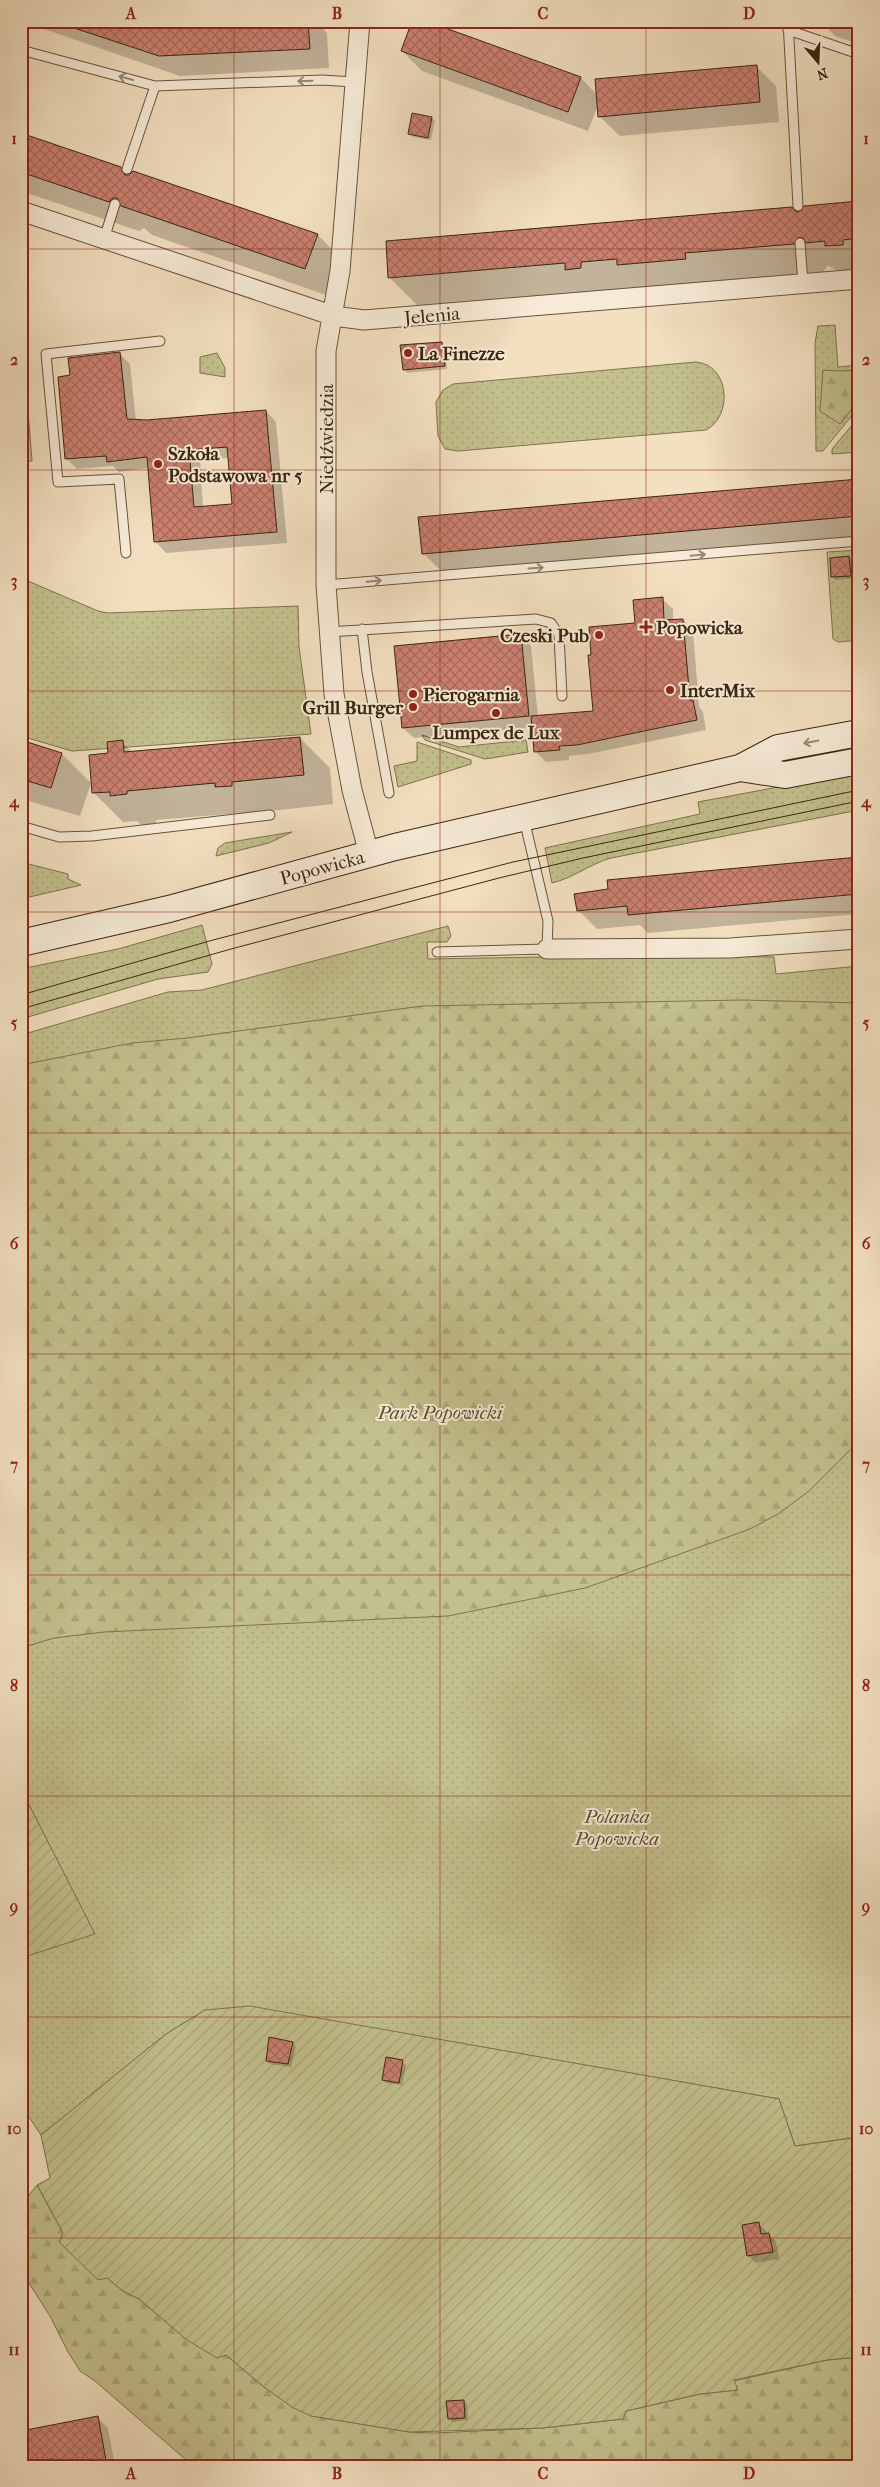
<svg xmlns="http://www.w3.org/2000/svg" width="880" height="2487" viewBox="0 0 880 2487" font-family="'IM FELL French Canon',serif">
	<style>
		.grass { fill: url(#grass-dots); stroke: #7e734e }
		.forest { fill: url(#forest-firs); stroke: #7e734e }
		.garden { fill: url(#garden-furrows); stroke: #7e734e }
		.shadow { fill: #0003; fill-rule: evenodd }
		.building { fill: url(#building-cross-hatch); stroke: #39260e; fill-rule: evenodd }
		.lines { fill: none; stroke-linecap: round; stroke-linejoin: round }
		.lane-casing { stroke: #68543b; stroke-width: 11 }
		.street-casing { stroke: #68543b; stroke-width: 21 }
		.secondary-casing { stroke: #39260e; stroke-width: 28 }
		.lane { stroke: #f7ebd7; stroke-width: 9 }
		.street { stroke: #f7ebd7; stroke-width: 19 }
		.secondary { stroke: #f7ebd7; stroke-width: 26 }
		.tram { stroke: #39260e; stroke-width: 1 }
		.oneway { stroke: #988872 }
		.grid { fill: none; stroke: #8f2418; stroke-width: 1; stroke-opacity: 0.55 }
		.poi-dot { fill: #8f2418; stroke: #f7ebd7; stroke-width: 2 }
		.labels { text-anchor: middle; stroke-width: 4; stroke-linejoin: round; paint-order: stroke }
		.street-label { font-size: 19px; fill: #39260e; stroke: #f7ebd7 }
		.poi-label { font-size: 19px; font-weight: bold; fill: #39260e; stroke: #f7ebd7; text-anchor: start }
		.park-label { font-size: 19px; font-style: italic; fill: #5c4c2e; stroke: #f7ebd7 }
		.neatline { fill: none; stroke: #8f2418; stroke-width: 2 }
		.grid-label { font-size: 16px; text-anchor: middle; font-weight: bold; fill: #8f2418 }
	</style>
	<defs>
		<pattern id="grass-dots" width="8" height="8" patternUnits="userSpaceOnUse" patternTransform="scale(1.25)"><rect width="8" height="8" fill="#c3c08d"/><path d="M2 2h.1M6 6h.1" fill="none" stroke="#a8a578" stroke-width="1.8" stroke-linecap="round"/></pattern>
		<pattern id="forest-firs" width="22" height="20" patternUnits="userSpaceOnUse" patternTransform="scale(1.25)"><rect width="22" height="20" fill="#c3c08d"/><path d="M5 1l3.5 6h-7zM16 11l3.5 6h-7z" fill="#a8a578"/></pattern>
		<pattern id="garden-furrows" width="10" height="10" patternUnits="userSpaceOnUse" patternTransform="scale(1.25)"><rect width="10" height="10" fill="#c3c08d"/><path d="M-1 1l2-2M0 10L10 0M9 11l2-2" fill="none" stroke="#a8a578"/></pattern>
		<pattern id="building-cross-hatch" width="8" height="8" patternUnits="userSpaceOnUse" patternTransform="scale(1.25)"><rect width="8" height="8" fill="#cc8071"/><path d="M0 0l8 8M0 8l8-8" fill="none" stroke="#a7695b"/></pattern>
	</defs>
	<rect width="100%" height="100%" fill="#f3e0c1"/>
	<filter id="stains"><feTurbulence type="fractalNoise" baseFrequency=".004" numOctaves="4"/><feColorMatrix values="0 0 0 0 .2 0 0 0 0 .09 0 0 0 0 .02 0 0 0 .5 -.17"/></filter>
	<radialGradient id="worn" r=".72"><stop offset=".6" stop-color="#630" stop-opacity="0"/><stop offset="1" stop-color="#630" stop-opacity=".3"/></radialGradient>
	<!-- grass -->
	<path class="grass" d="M835 325 838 367 859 365V407L823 451H816L815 343 818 326Z
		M217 353 225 368V377L200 373V357Z
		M696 362C730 365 733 416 706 430L458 451 445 449 438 436 436 402 443 390 453 384Z
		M21 398H27L32 461 21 462Z
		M859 417V452L832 454V449Z
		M859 550V640L838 642 833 639 827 552Z
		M21 578 98 611 107 613 298 606 299 647 311 734 72 751 21 736Z
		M422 735 459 747 526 740 528 752 485 759 425 740Z
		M417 742 471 760V764L398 787 394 766 417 761Z
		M859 772V810L611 858C590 864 573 878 552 883L545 848 700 814 698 802Z
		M292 832 269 843 216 856 218 848 225 843Z
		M21 862 68 874V879L81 885 21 899Z
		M202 925 212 964 208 972 158 979 21 1019V969L118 949Z
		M448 926 451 936 447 942H427L428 959 664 955 774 957 776 974 859 966V2137L795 2146 779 2099 390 2031 205 2010 166 2034 41 2135 21 2105V1958L94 1933 21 1789V1035L168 992 202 990Z"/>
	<!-- forest -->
	<path class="forest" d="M823 370 837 371 859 370V400L840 424 820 411Z
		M742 1000 859 1003V1441L809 1491 778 1514 750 1529 585 1588 448 1616 104 1632 54 1638 21 1648V1065L132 1043 187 1038 422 1006Z
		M37 2185 63 2233 107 2278 123 2291 139 2299 187 2340 226 2355 264 2387 311 2416 409 2432 434 2433 543 2428 623 2419 626 2411 700 2394 737 2390 734 2381 827 2360 859 2357V2466H193L95 2381 80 2371 68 2352 50 2316 25 2277 21 2263V2205Z"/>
	<!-- garden -->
	<path class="garden" d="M21 1789 95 1934 21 1958Z
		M250 2006 779 2099 795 2146 859 2137V2357L827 2360 734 2380 738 2390 700 2394 626 2411 623 2419 542 2428 409 2432 311 2416 292 2407 264 2387 226 2355 217 2358 187 2340 139 2299 123 2291 107 2278 98 2280 59 2242 63 2233 37 2185 50 2178 41 2135 166 2034 205 2010Z"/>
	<!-- shadow -->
	<path class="shadow" d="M21 21H315L327 33 329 68 180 76Z
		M423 21 581 78 597 95 756 66 776 86 779 122 620 136 599 116 598 105 588 131 422 71 402 51Z
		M821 21H859V44L835 36Z
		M432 118 435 121 431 140 413 137 410 134Z
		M21 134 121 168 129 176 318 235 347 265 335 298 152 235 144 228 139 231 21 191Z
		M859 202V275L851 270 837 271 828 265 823 272 419 307 390 278Z
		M442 343 445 347 447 369 407 373 404 369Z
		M119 353 130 364 136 421 266 411 276 422 287 543 166 553 156 542 149 468 119 472 113 466 77 469 66 458 71 376ZM229 458 233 505 203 508 200 460Z
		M859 480V537L443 573 423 553Z
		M849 557 852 561 854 578 836 580 832 577Z
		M662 599 673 609V621L683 620 693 630 699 707 703 712 706 730 588 754 569 756V760L546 762 536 752 533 727 414 738 403 728 520 635 531 646 538 717 594 712 637 624Z
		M300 738 330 768 333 804 261 812V815L246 817 242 813 156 820V824L141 825 137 821 123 822 93 792 109 755 122 742 133 753Z
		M21 741 62 754 91 783 80 816 21 799Z
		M859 858V914L648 933 640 925 597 929 578 910Z
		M292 2043 296 2046 291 2067 270 2064 267 2061Z
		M402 2062 406 2065 402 2085 386 2083 383 2080Z
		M758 2223 766 2231V2235L769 2234 776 2241 779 2259 756 2263 748 2256Z
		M464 2401 467 2404 468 2420 452 2422 449 2418Z
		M98 2418 108 2428 115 2466H29L26 2463 21 2432Z"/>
	<!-- building -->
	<path class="building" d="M65 21H308L310 49 159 56 65 25Z
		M412 21H426L581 77 568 112 401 51Z
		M757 65 760 102 598 117 595 79Z
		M412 113 432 117 428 138 408 134Z
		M21 133 121 167 125 175H129L133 171 318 234 305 269 121 206 117 198H113L109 202 21 172Z
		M859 201V238L843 240V245L825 246V241L806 243 803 238 799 237 794 244 685 253 686 259 617 265V259L581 262V268L565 270V263L388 278 386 241 792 207 795 211 799 212 804 206Z
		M442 342 445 366 403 370 400 345Z
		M120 352 127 419 147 420 266 410 277 532 154 542 147 457 107 462 106 456 65 459 58 377 70 375 68 358ZM227 447 232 504 194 507 189 450Z
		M859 479V516L422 554 418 517Z
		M849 556 851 576 831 577 830 558Z
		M663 597 664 620 683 619 690 700H693L697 720 577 745 559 746 560 750 534 752 531 716 593 711 588 655H591L589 627 635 623 633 600Z
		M521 634 529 716 402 728 394 646Z
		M300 737 304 775 232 782V786L215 787V783L127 791V794L110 796V792L92 793 89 755 108 753 107 742 123 740 124 752Z
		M21 740 62 753 51 788 21 779Z
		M859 857V894L628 915 627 906 577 911 574 894 608 889 607 880Z
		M269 2037 293 2042 288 2064 266 2061Z
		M386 2057 403 2060 399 2083 382 2080Z
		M759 2222 761 2234 769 2233 773 2252 747 2256 742 2225Z
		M464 2400 465 2418 448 2419 446 2401Z
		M98 2416 107 2466H54L53 2459 25 2463 21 2431Z"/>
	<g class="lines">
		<!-- lane casing -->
		<g class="lane-casing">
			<path id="lane" d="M788 21 798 206
				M788 30 859 54
				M21 50 155 86 322 80 354 82
				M127 169 155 86
				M104 239 115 204
				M800 243 803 283
				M126 553 119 479 58 482 46 354 160 341
				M326 585 859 541
				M362 629 367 672 389 793
				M328 632 536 619 551 623 559 635 562 696
				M21 826 59 837 92 836 270 815
				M437 952 547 949 548 921 524 819"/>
		</g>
		<!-- street casing -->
		<g class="street-casing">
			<path id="street" d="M360 21 340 271 326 351V585L334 694 352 790 369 854
				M21 211 334 316 364 320 859 279
				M547 949 730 948 859 939"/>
		</g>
		<!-- secondary casing -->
		<g class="secondary-casing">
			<path id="secondary" d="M740 768 785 775 859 761
				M21 943 169 909 395 847 740 768 778 748 859 733"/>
		</g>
		<!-- lane -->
		<use href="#lane" class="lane"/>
		<!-- street -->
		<use href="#street" class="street"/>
		<!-- secondary -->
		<use href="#secondary" class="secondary"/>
		<!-- tram -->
		<path class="tram" d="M21 995 213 940 513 862 859 790
			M21 1009 231 949 499 878 583 858 859 801"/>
	</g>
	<!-- one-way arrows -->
	<defs><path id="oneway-shaft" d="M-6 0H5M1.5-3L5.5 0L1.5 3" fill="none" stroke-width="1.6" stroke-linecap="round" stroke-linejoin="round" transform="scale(1.25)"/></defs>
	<g class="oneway">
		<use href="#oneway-shaft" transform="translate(126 78) rotate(-165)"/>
		<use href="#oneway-shaft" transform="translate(305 81) rotate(178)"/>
		<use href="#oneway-shaft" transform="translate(698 555) rotate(-5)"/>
		<use href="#oneway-shaft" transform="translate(536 568) rotate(-4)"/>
		<use href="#oneway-shaft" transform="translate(374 581) rotate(-5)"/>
		<use href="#oneway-shaft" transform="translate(811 742) rotate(169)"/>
	</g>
	<!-- grid -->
	<path class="grid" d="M234 21V2466M440 21V2466M646 21V2466M21 249H859M21 470H859M21 691H859M21 912H859M21 1133H859M21 1354H859M21 1575H859M21 1796H859M21 2017H859M21 2238H859"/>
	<!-- markers -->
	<g class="poi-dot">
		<circle cx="408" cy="353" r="5"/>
		<circle cx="158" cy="464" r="5"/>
		<path d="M643.5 619.5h5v5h5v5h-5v5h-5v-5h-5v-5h5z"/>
		<circle cx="599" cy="635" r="5"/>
		<circle cx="670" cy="690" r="5"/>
		<circle cx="413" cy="694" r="5"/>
		<circle cx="413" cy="707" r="5"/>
		<circle cx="496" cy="713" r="5"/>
	</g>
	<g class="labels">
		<!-- street labels -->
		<g class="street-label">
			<text transform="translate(432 315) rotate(-5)" y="7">Jelenia</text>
			<text transform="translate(326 439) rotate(-90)" y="7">Niedźwiedzia</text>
			<text transform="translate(322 867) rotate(-15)" y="7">Popowicka</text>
		</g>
		<!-- poi labels -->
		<g class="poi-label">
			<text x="418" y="360">La Finezze</text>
			<text x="168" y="460">Szkoła<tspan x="168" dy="22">Podstawowa nr 5</tspan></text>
			<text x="656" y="634">Popowicka</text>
			<text x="589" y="642" text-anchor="end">Czeski Pub</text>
			<text x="680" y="697">InterMix</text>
			<text x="423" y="701">Pierogarnia</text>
			<text x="403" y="714" text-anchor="end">Grill Burger</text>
			<text x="496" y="739" text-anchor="middle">Lumpex de Lux</text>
		</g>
		<!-- park labels -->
		<g class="park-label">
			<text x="440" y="1419">Park Popowicki</text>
			<text x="617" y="1823">Polanka<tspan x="617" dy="22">Popowicka</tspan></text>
		</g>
	</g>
	<!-- margin -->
	<rect width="880" height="2487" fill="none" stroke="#f3e0c1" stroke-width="55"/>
	<!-- north arrow -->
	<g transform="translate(818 62) rotate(161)" stroke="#f7ebd7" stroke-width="4" paint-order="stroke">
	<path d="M0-4L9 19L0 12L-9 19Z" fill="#39260e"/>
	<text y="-8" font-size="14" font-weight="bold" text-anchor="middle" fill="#39260e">N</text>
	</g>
	<rect x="28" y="28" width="824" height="2432" class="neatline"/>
	<g class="grid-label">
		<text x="131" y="19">A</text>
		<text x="337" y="19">B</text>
		<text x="543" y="19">C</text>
		<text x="749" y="19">D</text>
		<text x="14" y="144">1</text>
		<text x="866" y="144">1</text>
		<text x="14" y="365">2</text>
		<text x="866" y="365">2</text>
		<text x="14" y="586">3</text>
		<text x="866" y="586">3</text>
		<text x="14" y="807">4</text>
		<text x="866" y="807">4</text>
		<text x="14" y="1028">5</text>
		<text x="866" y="1028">5</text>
		<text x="14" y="1249">6</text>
		<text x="866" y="1249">6</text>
		<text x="14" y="1470">7</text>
		<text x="866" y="1470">7</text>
		<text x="14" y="1691">8</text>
		<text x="866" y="1691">8</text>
		<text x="14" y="1912">9</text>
		<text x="866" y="1912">9</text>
		<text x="14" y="2134">10</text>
		<text x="866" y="2134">10</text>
		<text x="14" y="2355">11</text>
		<text x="866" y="2355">11</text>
		<text x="131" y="2479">A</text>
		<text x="337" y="2479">B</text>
		<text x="543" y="2479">C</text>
		<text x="749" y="2479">D</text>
	</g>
	<rect width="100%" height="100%" filter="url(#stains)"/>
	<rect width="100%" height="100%" fill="url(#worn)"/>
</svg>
